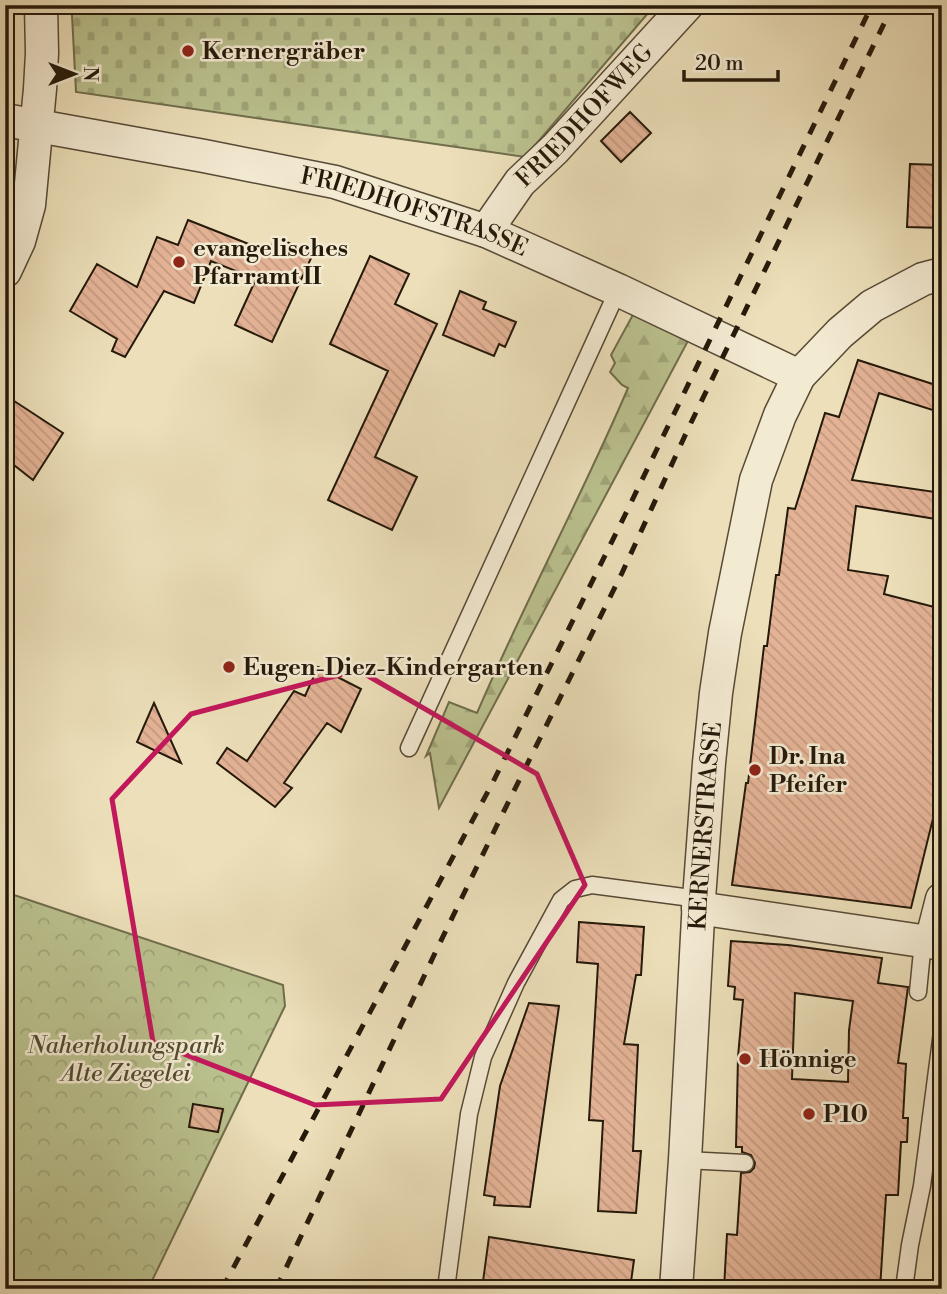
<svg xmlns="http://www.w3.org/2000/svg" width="947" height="1294" viewBox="0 0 947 1294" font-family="'Libre Bodoni',serif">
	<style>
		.forest { fill: url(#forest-firs); stroke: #706d4c; stroke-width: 2 }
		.cemetery { fill: url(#cemetery-stones); stroke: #706d4c; stroke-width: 2 }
		.park { fill: url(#park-crowns); stroke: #706d4c; stroke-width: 2 }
		.building { fill: url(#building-back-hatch); stroke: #25190a; stroke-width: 2; fill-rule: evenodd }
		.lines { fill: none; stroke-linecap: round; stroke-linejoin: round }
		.lane-casing { stroke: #574a36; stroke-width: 19 }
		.street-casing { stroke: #574a36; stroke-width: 35 }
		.lane { stroke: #f3ead2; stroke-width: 16 }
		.street { stroke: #f3ead2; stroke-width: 32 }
		.rail { stroke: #25190a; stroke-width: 5; stroke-dasharray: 12 12; stroke-linecap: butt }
		.marked { fill: none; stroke: #c2185b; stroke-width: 5; stroke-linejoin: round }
		.poi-dot { fill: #8f2418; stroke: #f3ead2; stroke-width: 2.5 }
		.labels { text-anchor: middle; stroke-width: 5; stroke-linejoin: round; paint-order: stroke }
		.poi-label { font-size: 24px; font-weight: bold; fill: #25190a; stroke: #f3ead2; text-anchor: start }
		.street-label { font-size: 24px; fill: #25190a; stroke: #f3ead2 }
		.park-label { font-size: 24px; font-style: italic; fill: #524b32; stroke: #f3ead2 }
	</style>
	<defs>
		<pattern id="forest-firs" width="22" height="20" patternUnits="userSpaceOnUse" patternTransform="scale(1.75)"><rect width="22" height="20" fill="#bac18e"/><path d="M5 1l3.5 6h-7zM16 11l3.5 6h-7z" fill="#a0a579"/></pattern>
		<pattern id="cemetery-stones" width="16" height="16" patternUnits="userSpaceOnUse" patternTransform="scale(1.75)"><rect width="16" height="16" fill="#bac18e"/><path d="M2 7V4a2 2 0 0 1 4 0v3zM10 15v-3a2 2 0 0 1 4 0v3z" fill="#a0a579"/></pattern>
		<pattern id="park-crowns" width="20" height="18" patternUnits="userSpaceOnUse" patternTransform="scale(1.75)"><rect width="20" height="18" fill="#bac18e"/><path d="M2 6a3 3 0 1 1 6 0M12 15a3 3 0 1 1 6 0" fill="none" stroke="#a0a579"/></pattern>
		<pattern id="building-back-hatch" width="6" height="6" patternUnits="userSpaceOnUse" patternTransform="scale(1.75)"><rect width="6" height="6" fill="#e4b396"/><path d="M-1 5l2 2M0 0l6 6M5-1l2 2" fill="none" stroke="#c39980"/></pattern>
	</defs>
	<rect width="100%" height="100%" fill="#ecdfb9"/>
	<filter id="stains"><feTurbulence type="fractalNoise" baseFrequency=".00286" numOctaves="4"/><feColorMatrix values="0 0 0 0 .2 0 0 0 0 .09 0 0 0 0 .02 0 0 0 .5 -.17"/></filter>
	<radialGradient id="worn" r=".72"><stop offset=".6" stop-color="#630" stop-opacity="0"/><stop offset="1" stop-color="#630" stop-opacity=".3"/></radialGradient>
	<!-- forest -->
	<path class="forest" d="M635 311 689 339 439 808 430 753 426 756 449 702 477 713C524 603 581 498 628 388L622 385 610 372 615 363 611 355Z"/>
	<!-- cemetery -->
	<path class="cemetery" d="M73 5H655L525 157 76 92 72 15Z"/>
	<!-- park -->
	<path class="park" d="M5 892 283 985 285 1006 148 1289H5Z"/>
	<!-- building -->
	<path class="building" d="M630 112 651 133 621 162 601 141Z
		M910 164 942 165V228L907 227Z
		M188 220 269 252 276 237 313 254 272 342 235 325 256 279 211 261 194 303 164 291 125 357 112 351 117 339 70 311 97 264 137 287 157 237 178 245Z
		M370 256 409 274 395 304 437 324 375 457 417 477 392 530 328 500 388 371 330 344Z
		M460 291 486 302 483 309 516 322 505 347 499 344 494 356 443 335Z
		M858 360 942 387V413L879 393 852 480 942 493V520L856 506 848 570 888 576 884 594 942 609V782L911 908 732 885 746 783H748L764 646H767L776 575H779L788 508 795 509 825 413 839 417Z
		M5 395 63 433 33 480 5 458Z
		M318 667 361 689 341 732 327 723 284 783 292 788 275 807 217 763 227 748 247 761 294 691 305 696Z
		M154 703 181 763 137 742Z
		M579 922 644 927 641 975H636L624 1044 638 1045 633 1151H641L636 1213 598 1211 603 1121 589 1120 598 964 577 962Z
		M731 941 788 945 882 958 878 983 908 987 898 1063 906 1064 903 1118H908L907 1142H901L898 1195H886L880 1289H724L727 1234 737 1235 741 1173 750 1172 754 1168 755 1163 751 1155 742 1152V1147H736L738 1057 743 1000 734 999 735 987 728 986ZM795 993 853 1001 849 1030 848 1082 792 1079Z
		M529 1003 559 1006 530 1207 494 1205 495 1197 484 1195 500 1086Z
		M193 1104 223 1109 218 1132 189 1127Z
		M489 1237 634 1260 630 1289H482Z"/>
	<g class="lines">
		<!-- lane casing -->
		<g class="lane-casing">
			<path id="lane" d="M409 748 618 290
				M918 992 923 941
				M685 1160 745 1163
				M446 1289 469 1114 483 1057 516 983 561 900 575 889 592 885 699 899
				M904 1289 910 1245 922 1186 942 1032"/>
		</g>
		<!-- street casing -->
		<g class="street-casing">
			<g id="street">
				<path id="s1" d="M5 120 204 156 335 182 486 231 618 290 799 376"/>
				<path id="s2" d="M486 231 520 182 555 149 687 5"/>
				<path d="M5 271 19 241 29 205 40 89 42 53 41 5"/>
				<path d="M698 908 942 944"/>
				<path d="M931 942 942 899"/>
				<path id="s3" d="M676 1289 685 1160 699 899 709 763 716 693 725 633 756 480 780 415 799 376 840 333 872 306 923 279 942 274"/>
			</g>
		</g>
		<!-- lane -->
		<use href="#lane" class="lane"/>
		<!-- street -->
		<use href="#street" class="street"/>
		<!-- rail -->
		<path class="rail" d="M222 1289 493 782 625 515 872 5
			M276 1289 436 951 500 819 622 573 688 429 893 5"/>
	</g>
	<!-- marked area -->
	<path class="marked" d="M358 670 537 774 585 885 441 1099 315 1105 153 1042 112 799 191 714Z"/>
	<!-- markers -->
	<g class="poi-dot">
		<circle cx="188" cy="51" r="7"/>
		<circle cx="179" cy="262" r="7"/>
		<circle cx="229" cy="667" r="7"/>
		<circle cx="755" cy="770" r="7"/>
		<circle cx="745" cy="1059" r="7"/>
		<circle cx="809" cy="1114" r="7"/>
	</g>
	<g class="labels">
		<!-- poi labels -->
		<g class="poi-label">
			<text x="202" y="59">Kernergräber</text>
			<text x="193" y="256">evangelisches<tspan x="193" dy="28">Pfarramt II</tspan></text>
			<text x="243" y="675">Eugen-Diez-Kindergarten</text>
			<text x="769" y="764">Dr. Ina<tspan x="769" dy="28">Pfeifer</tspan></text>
			<text x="759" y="1067">Hönnige</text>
			<text x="823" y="1122">P10</text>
		</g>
		<!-- street labels -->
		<g class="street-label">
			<text dy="8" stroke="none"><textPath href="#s2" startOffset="152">FRIEDHOFWEG</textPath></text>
			<text dy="8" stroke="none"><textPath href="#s1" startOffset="420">FRIEDHOFSTRASSE</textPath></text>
			<text dy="8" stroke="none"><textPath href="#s3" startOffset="464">KERNERSTRASSE</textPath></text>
		</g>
		<!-- park labels -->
		<g class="park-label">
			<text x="126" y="1053">Naherholungspark<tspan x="126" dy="28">Alte Ziegelei</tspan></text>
		</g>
	</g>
	<!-- margin -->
	<rect width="947" height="1294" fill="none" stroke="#ecdfb9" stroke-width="28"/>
	<rect x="7" y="7" width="933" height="1280" fill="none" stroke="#25190a" stroke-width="3.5"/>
	<rect x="14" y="14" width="919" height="1266" fill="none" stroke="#25190a" stroke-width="2"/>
	<!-- north arrow -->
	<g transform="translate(74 74) rotate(90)" stroke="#f3ead2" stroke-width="5" paint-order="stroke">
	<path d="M0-5L12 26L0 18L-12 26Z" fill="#25190a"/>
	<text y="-10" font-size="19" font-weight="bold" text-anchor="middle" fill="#25190a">N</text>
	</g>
	<!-- scale -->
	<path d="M684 70v10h94v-10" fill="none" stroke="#25190a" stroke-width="3.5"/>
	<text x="695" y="70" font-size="21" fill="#25190a" stroke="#f3ead2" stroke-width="5" paint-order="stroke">20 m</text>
	<rect width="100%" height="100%" filter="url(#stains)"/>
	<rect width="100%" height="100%" fill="url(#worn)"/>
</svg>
